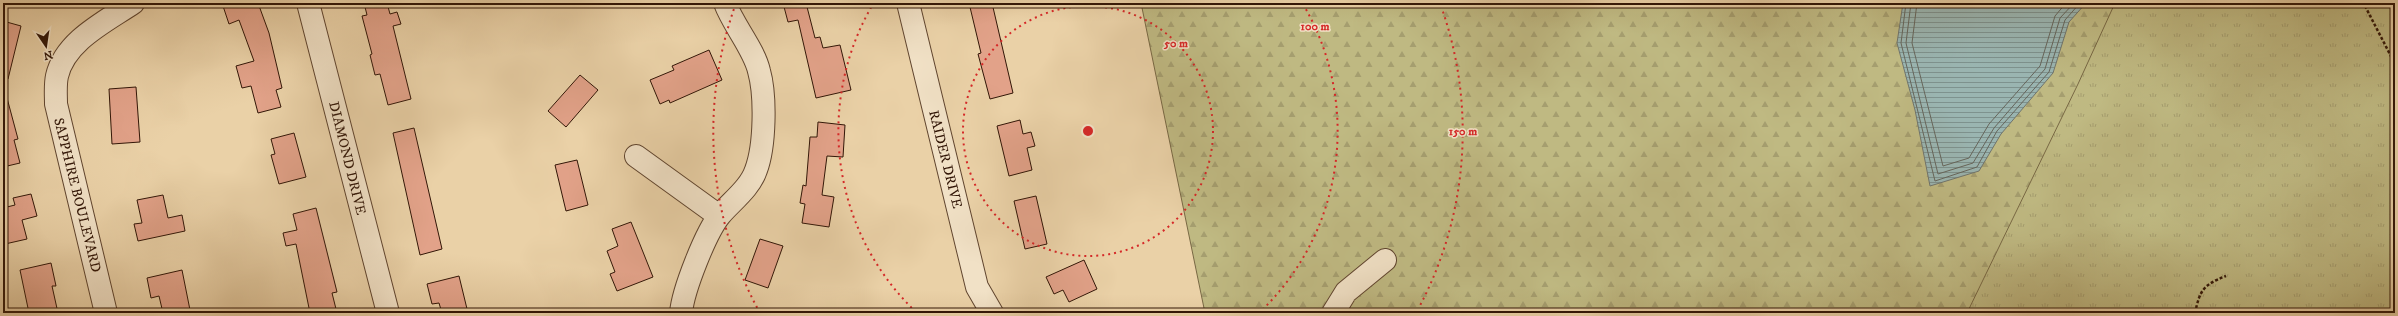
<svg xmlns="http://www.w3.org/2000/svg" width="2398" height="316" viewBox="0 0 2398 316" font-family="'IM FELL DW Pica',serif">
	<style>
		.grass { fill: url(#grass-tufts); stroke: #786844 }
		.forest { fill: url(#forest-firs); stroke: #786844 }
		.water { fill: url(#water-rules); stroke: #70756d }
		.lines { fill: none; stroke-linecap: round; stroke-linejoin: round }
		.shore { stroke: #66665c; stroke-width: 1 }
		.building { fill: #e2a289; stroke: #321607 }
		.minor-casing { stroke: #60452f; stroke-width: 24 }
		.path { stroke: #321607; stroke-width: 2.5; stroke-dasharray: 3 2; stroke-linecap: butt }
		.minor { stroke: #f1e1c6; stroke-width: 22 }
		.ring { fill: none; stroke: #d62828; stroke-width: 2; stroke-dasharray: 2 4 }
		.labels { text-anchor: middle; stroke-width: 3; stroke-linejoin: round; paint-order: stroke }
		.street-label { font-size: 14px; fill: #321607; stroke: #f1e1c6 }
		.centre { fill: #d62828; stroke: #f1e1c6; stroke-width: 2 }
		.ring-label { font-size: 12px; text-anchor: middle; font-weight: bold; fill: #d62828; stroke: #f1e1c6; stroke-width: 3; stroke-linejoin: round; paint-order: stroke }
	</style>
	<defs>
		<pattern id="grass-tufts" width="24" height="20" patternUnits="userSpaceOnUse"><rect width="24" height="20" fill="#bfb982"/><path d="M3 7l-1-3M5 7V3M7 7l1-3M15 17l-1-3M17 17v-4M19 17l1-3" fill="none" stroke="#a59e6f"/></pattern>
		<pattern id="forest-firs" width="22" height="20" patternUnits="userSpaceOnUse"><rect width="22" height="20" fill="#bfb982"/><path d="M5 1l3.5 6h-7zM16 11l3.5 6h-7z" fill="#a59e6f"/></pattern>
		<pattern id="water-rules" width="6" height="5" patternUnits="userSpaceOnUse"><rect width="6" height="5" fill="#9ab5b1"/><path d="M0 2.5h6" fill="none" stroke="#7e928e"/></pattern>
	</defs>
	<rect width="100%" height="100%" fill="#ead1a7"/>
	<filter id="stains"><feTurbulence type="fractalNoise" baseFrequency=".005" numOctaves="4"/><feColorMatrix values="0 0 0 0 .2 0 0 0 0 .09 0 0 0 0 .02 0 0 0 .5 -.17"/></filter>
	<radialGradient id="worn" r=".72"><stop offset=".6" stop-color="#630" stop-opacity="0"/><stop offset="1" stop-color="#630" stop-opacity=".3"/></radialGradient>
	<!-- grass -->
	<path class="grass" d="M1977 3H2395V313H1892Z"/>
	<!-- forest -->
	<path class="forest" d="M1141 3H2115L2078 84 1967 313H1205Z"/>
	<!-- water -->
	<path class="water" d="M1903 3H2086L2069 22 2053 73 2001 134 1979 171 1930 186 1915 110 1897 43Z"/>
	<g class="lines">
		<!-- shore -->
		<path class="shore" d="M1906 3 1901 43 1935 181 1977 167 1997 131 2049 72 2065 20 2080 3
			M1911 3 1906 43 1938 174 1973 163 1994 128 2045 69 2060 18 2074 3
			M1917 3 1912 43 1943 166 1969 158 1989 124 2040 66 2055 16 2066 3"/>
	</g>
	<!-- building -->
	<path class="building" d="M232 3H258L269 33 282 88 276 90 281 107 258 113 251 86 242 88 236 66 254 61 239 20 229 24 223 6Z
		M364 3H387L390 14 397 12 401 24 393 26 411 99 388 105 380 74 375 75 370 55 372 54 362 16 367 15Z
		M783 3H806L815 38 820 37 823 48 840 45 851 90 816 98 798 20 788 22Z
		M969 3H992L1013 93 990 99 978 54 981 53Z
		M3 21 21 26 8 79 3 78Z
		M709 50 722 80 670 103 669 100 660 104 650 80 674 70 672 66Z
		M580 75 598 90 566 127 548 111Z
		M136 87 140 142 112 144 109 89Z
		M7 98 18 139 14 140 20 163 3 167V99Z
		M1020 120 1023 134 1031 132 1035 146 1027 148 1032 170 1009 176 997 126Z
		M818 122 845 125 843 157 827 156 822 195 834 197 829 227 802 223 805 204 800 203 803 185 806 186 810 137H817Z
		M414 128 442 249 420 255 393 133Z
		M294 133 306 177 279 184 271 155 275 154 271 139Z
		M577 160 588 205 566 211 555 165Z
		M31 194 37 216 22 220 27 239 5 244 3 208 15 205 13 198Z
		M163 195 168 218 182 215 185 231 138 241 134 224 142 223 137 200Z
		M1036 196 1047 244 1025 249 1014 201Z
		M316 208 337 292 332 293 337 313H310L296 244 286 246 283 233 297 230 293 214Z
		M631 222 653 277 617 291 610 274 615 272 607 251 618 246 612 229Z
		M760 239 783 246 768 288 745 280Z
		M1084 260 1097 289 1069 302 1063 290 1054 294 1046 277Z
		M51 263 56 286H52L58 313H29L20 270Z
		M182 270 190 310 163 313 159 296 151 298 147 278Z
		M459 276 468 313H442L439 303 432 304 427 284Z"/>
	<g class="lines">
		<!-- minor casing -->
		<g class="minor-casing">
			<path id="minor" d="M308 3 388 313
				M908 3 977 287 992 313
				M636 156 719 216
				M106 313 56 104C56 95 55 85 57 76 65 41 105 22 133 3
				M681 313C683 290 706 232 720 215 732 201 750 188 756 170 765 146 766 96 759 71 754 49 733 25 725 3
				M1333 313 1346 292 1385 260"/>
		</g>
		<!-- path -->
		<path class="path" d="M2365 6 2395 64
			M2195 313C2200 290 2203 285 2226 276"/>
		<!-- minor -->
		<use href="#minor" class="minor"/>
	</g>
	<!-- distance rings -->
	<g class="ring">
		<circle cx="1088" cy="131" r="125"/>
		<path d="M916 312A250 250 0 0 1 873 4M1303 4A250 250 0 0 1 1260 312"/>
		<path d="M760 313A375 375 0 0 1 735 6M1441 6A375 375 0 0 1 1416 313"/>
	</g>
	<g class="labels">
		<!-- street labels -->
		<g class="street-label">
			<text transform="translate(348 158) rotate(76)" y="5">DIAMOND DRIVE</text>
			<text transform="translate(946 159) rotate(76)" y="5">RAIDER DRIVE</text>
			<text transform="translate(78 195) rotate(76)" y="5">SAPPHIRE BOULEVARD</text>
		</g>
	</g>
	<circle cx="1088" cy="131" r="6" class="centre"/>
	<g class="ring-label">
		<text x="1315" y="30">100 m</text>
		<text x="1176" y="47">50 m</text>
		<text x="1463" y="135">150 m</text>
	</g>
	<!-- margin -->
	<rect width="2398" height="316" fill="none" stroke="#ead1a7" stroke-width="16"/>
	<rect x="4" y="4" width="2390" height="308" fill="none" stroke="#321607" stroke-width="2"/>
	<rect x="8" y="8" width="2382" height="300" fill="none" stroke="#321607"/>
	<!-- north arrow -->
	<g transform="translate(46 46) rotate(167)" stroke="#f1e1c6" stroke-width="3" paint-order="stroke">
	<path d="M0-3L7 15L0 10L-7 15Z" fill="#321607"/>
	<text y="-6" font-size="11" font-weight="bold" text-anchor="middle" fill="#321607">N</text>
	</g>
	<rect width="100%" height="100%" filter="url(#stains)"/>
	<rect width="100%" height="100%" fill="url(#worn)"/>
</svg>
